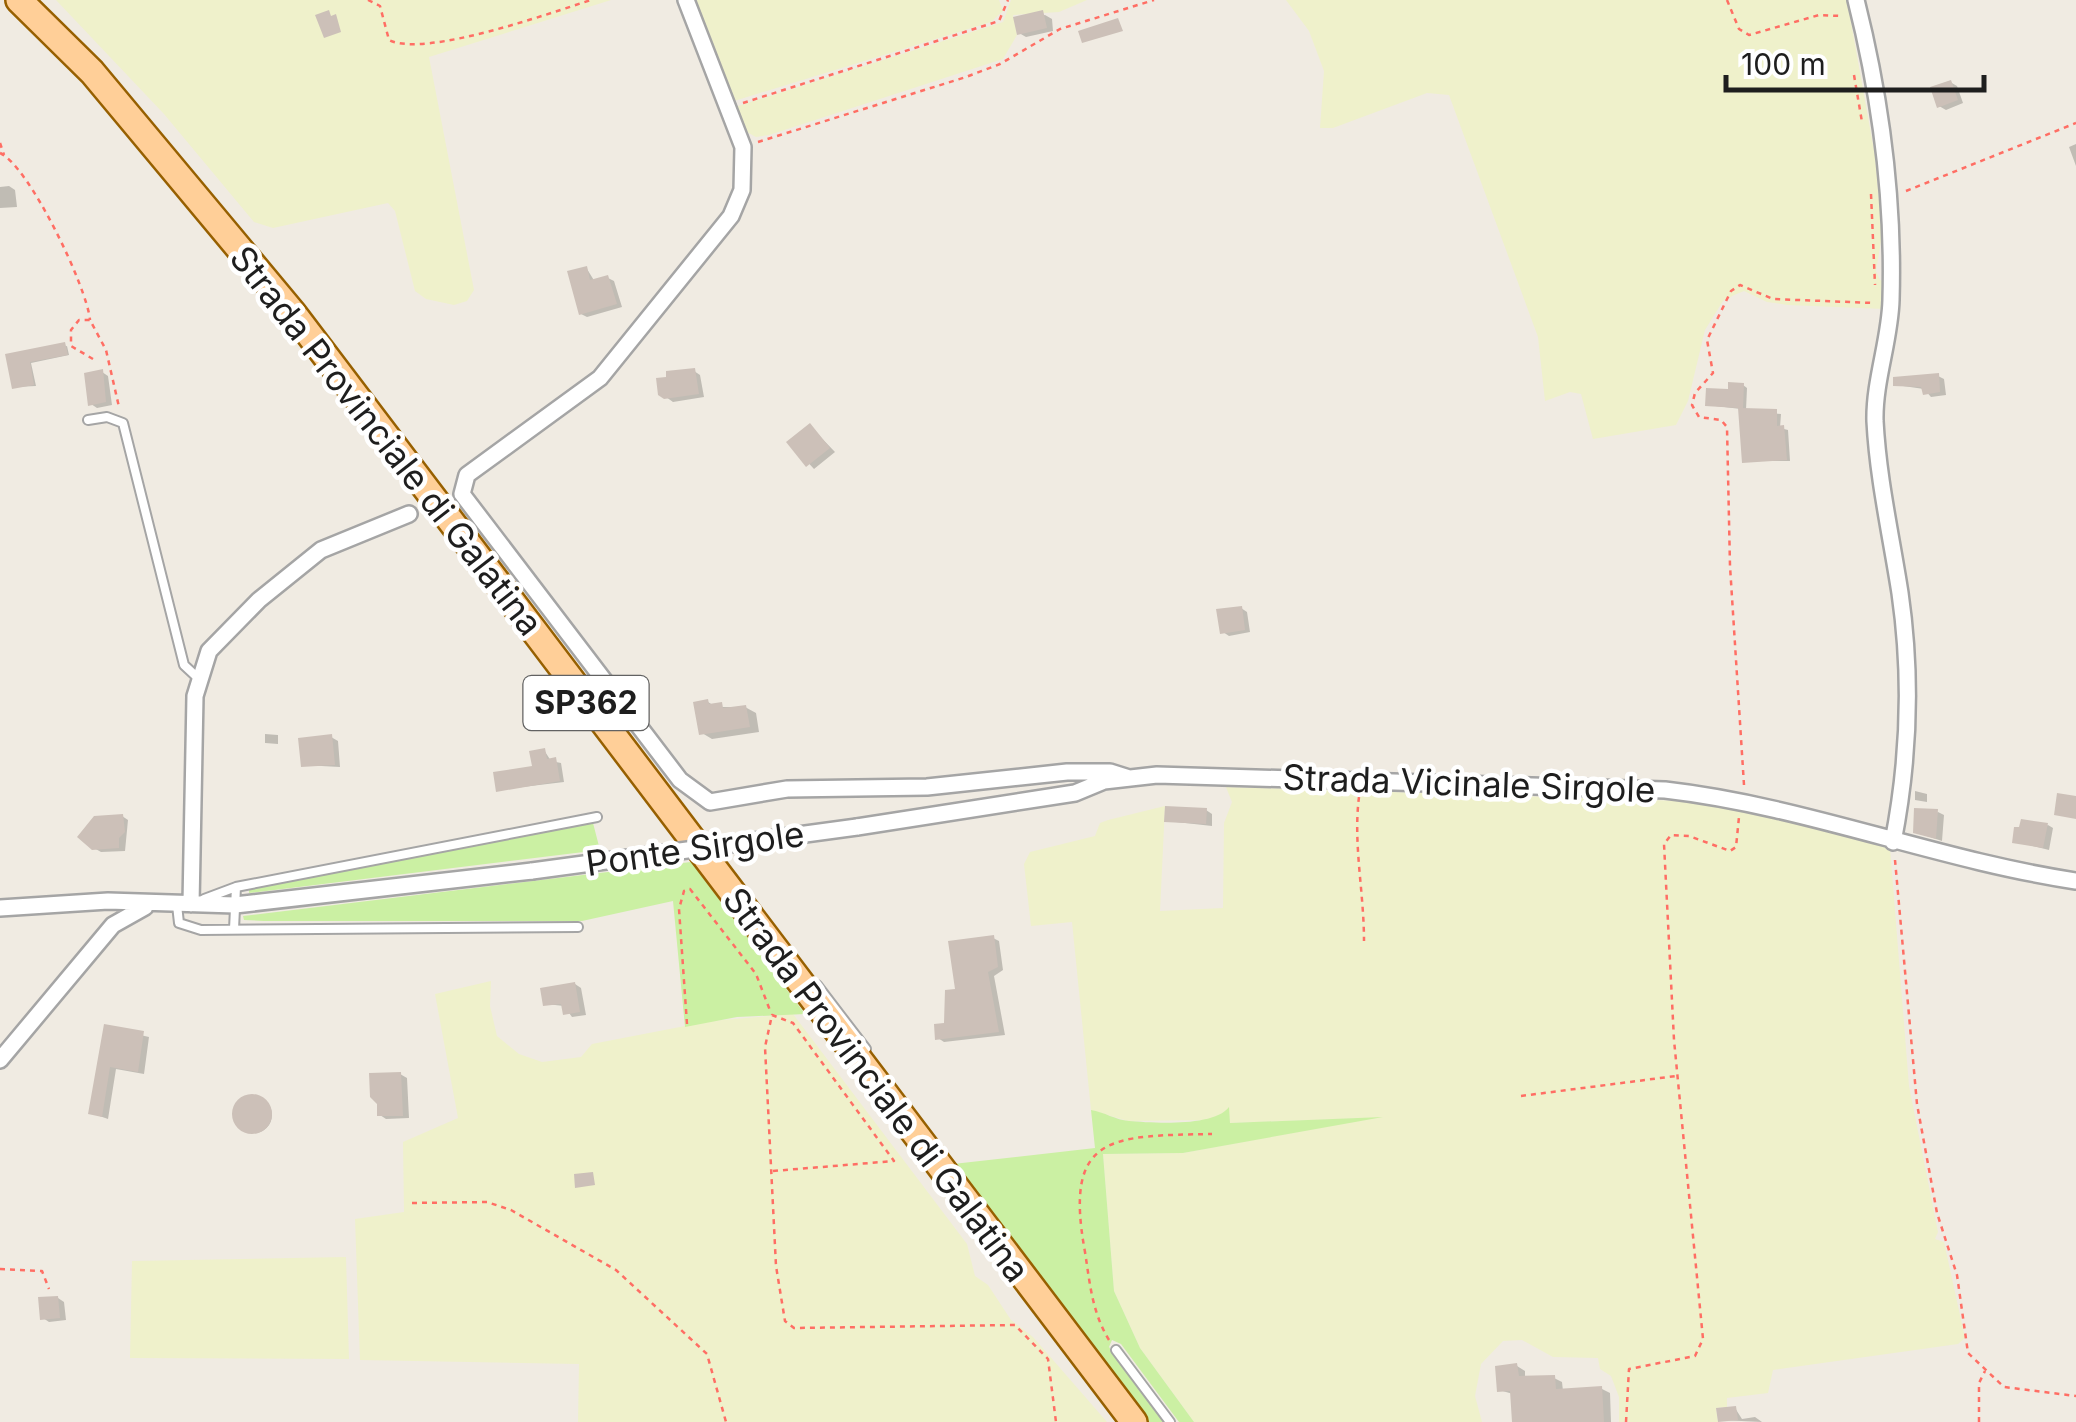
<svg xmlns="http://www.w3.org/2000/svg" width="2076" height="1422" viewBox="0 0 2076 1422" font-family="Inter,sans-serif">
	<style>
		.farmland { fill: #eff1cb }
		.grass { fill: #cbf0a3 }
		.shadow { fill: #0003 }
		.building { fill: #ccc0b8 }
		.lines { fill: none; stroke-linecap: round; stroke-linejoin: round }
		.service-casing { stroke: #a5a5a5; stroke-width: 12 }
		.minor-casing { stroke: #a5a5a5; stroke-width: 20 }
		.primary-casing { stroke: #976000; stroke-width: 30 }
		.path { stroke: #ff6e64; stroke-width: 2.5; stroke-dasharray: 5 5; stroke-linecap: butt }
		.service { stroke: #fff; stroke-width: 8 }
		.minor { stroke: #fff; stroke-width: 15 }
		.primary { stroke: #ffcf98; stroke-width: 25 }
		.minor-bridge-casing { stroke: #a5a5a5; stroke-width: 20; stroke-linecap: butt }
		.minor-bridge { stroke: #fff; stroke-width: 15 }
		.labels { text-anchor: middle; stroke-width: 9; stroke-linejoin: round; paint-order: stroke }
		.shield { fill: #fff; stroke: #626262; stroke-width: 2.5 }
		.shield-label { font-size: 32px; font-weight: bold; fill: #1e1e1e }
		.street-label { font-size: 35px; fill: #1e1e1e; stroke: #fff }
	</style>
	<rect width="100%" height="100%" fill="#f0ebe2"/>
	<!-- farmland -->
	<path class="farmland" d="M56 0H611L429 57 474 290 467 301 454 305 426 299 415 291 395 211 388 203 273 228 254 222 164 114Z
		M690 0H999L1003 11 991 22 731 102Z
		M1011 0H1087L1059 12 1013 15 1017 35 1003 59 769 135 756 137 743 130 734 108 738 106 1003 22Z
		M1286 0H1847L1875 156 1882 235 1876 271 1880 280 1885 281 1884 309 1788 305 1767 302 1744 291 1734 295 1723 301 1705 330 1688 401 1676 425 1593 439 1581 394 1570 392 1545 401 1538 337 1449 95 1427 93 1333 128H1320L1324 71 1309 31Z
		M1226 787 1714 802 1890 848 1909 1086 1938 1232 1935 1239 1944 1242 1965 1338 1958 1344 1773 1370 1768 1393 1727 1398V1407L1716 1408 1718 1422H1619V1397L1611 1376 1600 1369 1598 1358 1553 1357 1522 1340 1503 1341 1481 1364 1475 1396 1482 1422H1194L1140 1348 1114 1291 1103 1154 1183 1153 1372 1118 1230 1123 1228 1109 1215 1120 1128 1121 1091 1110 1072 922 1031 926 1024 864 1030 852 1095 836 1100 823 1108 820 1165 806 1160 911 1223 908 1224 823 1232 802Z
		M491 981 490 1006 497 1036 519 1054 542 1062 581 1057 592 1044 711 1021 793 1014 967 1244 975 1276 988 1285 1011 1320 1033 1337 1107 1422H578L579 1364 360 1360 355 1219 404 1212 403 1142 458 1118 435 994Z
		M346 1257 349 1359 130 1358 132 1261Z"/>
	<!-- grass -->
	<path class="grass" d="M593 823 600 850 249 893V889Z
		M691 862 805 1014 737 1017 685 1027 673 901 582 921H264L244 920 243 916Z
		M1229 1107 1230 1123 1383 1117 1183 1153 1103 1154 1114 1291 1140 1348 1194 1422H1179L1121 1344 1112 1340 1109 1347 1163 1422H1149L953 1164 1095 1148 1091 1110C1104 1112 1116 1120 1129 1121 1154 1123 1214 1127 1229 1107Z"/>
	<!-- shadow -->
	<path class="shadow" d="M1045 15 1052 19 1053 31 1026 37 1019 33 1016 20Z
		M1950 82 1957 86 1963 103 1946 110 1939 106Z
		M2076 144V166L2069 147Z
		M9 186 15 190 17 207 0 208V187Z
		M587 269 595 282 608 278 614 281 622 307 587 317 581 314Z
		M67 346 69 355 31 363 36 386 14 387 8 356Z
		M694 371 700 375 704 397 673 402 666 397Z
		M102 372 108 376 112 405 97 408 91 404Z
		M1938 376 1944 379 1946 395 1931 397 1924 389 1896 385Z
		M1743 385 1747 388 1746 410 1781 414 1780 428 1788 430 1790 461H1745L1741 409 1707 405Z
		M810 426 835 452 814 469 790 443Z
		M1241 608 1247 612 1250 632 1229 636 1223 632Z
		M708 702 716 707H745L756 713 759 732 712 739 702 733Z
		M265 734 278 735V744L265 743Z
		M331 737 338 741 340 767 303 765Z
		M544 750 551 761 561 763 564 782 498 790 535 768Z
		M1915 791 1927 794V802L1915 800Z
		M1206 810 1212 814V826L1167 821Z
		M1938 812 1944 815 1942 841 1915 832Z
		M122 816 128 820 125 851 101 852 94 848Z
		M2048 825 2053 828 2049 850 2014 841Z
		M993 938 999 941 1003 970 994 976 1005 1035 944 1042 938 1038 957 992Z
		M575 984 581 988 586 1015 572 1017 564 1006 546 1004Z
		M106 1027 149 1037 144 1074 116 1069 108 1119 91 1113Z
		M400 1074 407 1078 409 1118 386 1119 380 1115Z
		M236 1115a18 18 0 1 1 36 0a18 18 0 1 1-36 0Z
		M58 1298 64 1302 66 1320 49 1322 43 1318Z
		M1517 1366 1525 1371V1379L1554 1378 1562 1382 1563 1391 1602 1389 1610 1393 1611 1422H1517L1513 1394 1499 1390Z
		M1735 1408 1742 1419 1755 1417 1762 1422 1720 1420Z"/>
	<!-- building -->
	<path class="building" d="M329 10 331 16 336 14 341 32 324 38 315 15Z
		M1043 10 1047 28 1017 35 1013 17Z
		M1118 18 1123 31 1082 43 1078 31Z
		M1951 80 1958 100 1937 108 1930 87Z
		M587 266 590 280 608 275 617 304 579 315 567 271Z
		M65 342 68 355 30 362 34 385 12 389 5 354Z
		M695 368 699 394 664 399 658 395 656 378 666 377V371Z
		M103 369 106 402 88 406 84 373Z
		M1939 373 1940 392 1923 395 1921 387 1893 386V377Z
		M1728 382 1744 383 1743 408 1777 409V426L1784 425 1787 460 1742 463 1738 408 1705 406 1706 388 1728 389Z
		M810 423 830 448 806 467 786 442Z
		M1242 606 1245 630 1220 634 1216 609Z
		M708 699 709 704 722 702 723 708 746 705 750 727 699 735 693 702Z
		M332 734 335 765 301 767 298 738Z
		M545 748 547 759 556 757 560 781 496 792 493 772 532 766 529 751Z
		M2057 793 2076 796V819L2054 815Z
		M1165 806 1207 808 1206 824 1164 822Z
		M1914 808 1938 809 1936 839 1913 833Z
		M123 814 125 832 119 838V848L92 850 77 837 94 816Z
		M2021 819 2048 823 2043 848 2012 843 2014 827H2019Z
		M994 935 998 967 988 972 999 1032 935 1040 934 1024 944 1023 945 990 955 989 948 941Z
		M575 982 580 1012 563 1015 561 1004 543 1006 540 988Z
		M104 1024 144 1031 138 1072 110 1067 102 1117 88 1114Z
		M401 1072 403 1116H377V1104L370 1097 369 1073Z
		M232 1114a20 20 0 1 1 40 0a20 20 0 1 1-40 0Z
		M593 1172 595 1185 575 1188 574 1174Z
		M58 1296 60 1318 40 1320 38 1297Z
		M1517 1363 1519 1376 1555 1375 1556 1389 1602 1386 1604 1422H1512L1510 1391 1497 1392 1495 1366Z
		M1736 1406 1738 1420 1718 1422 1716 1408Z"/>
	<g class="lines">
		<!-- service casing -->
		<g class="service-casing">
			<path id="service" d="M88 420 107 417 123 423 184 665 198 678
				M204 899 236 887 597 817
				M177 905 179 923 201 930 578 927
				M234 929 236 887
				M817 985 866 1049
				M1116 1350 1170 1422"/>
		</g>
		<!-- minor casing -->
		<g class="minor-casing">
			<path id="minor" d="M686 0 743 147 742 190 731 216 600 378 467 475 462 494 680 780 710 802 787 789 927 787 1067 772H1110L1129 778
				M1856 0C1881 99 1894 198 1891 300 1890 340 1874 381 1875 421 1878 479 1891 535 1900 593 1912 676 1909 760 1893 842
				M857 827 1075 793 1104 781 1157 775 1665 790C1805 806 1937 860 2076 881
				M191 904 195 696 209 651 259 600 321 550 409 514
				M0 908 108 901 235 905 532 871
				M0 1060 113 925 145 907"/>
		</g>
		<!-- primary casing -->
		<g class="primary-casing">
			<path id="primary" d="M19 0 92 72 293 313 1134 1422"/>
		</g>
		<!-- path -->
		<path class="path" d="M368 0 380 6 389 40C425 58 550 13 591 0
			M1727 0 1739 29 1749 35 1819 15 1841 16
			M1854 75 1862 122
			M743 103 999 21 1008 0
			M758 142 966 77 1000 64 1060 29 1154 0
			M0 143 4 155
			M0 153C29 166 87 287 90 320
			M1906 191 2076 123
			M1871 194 1875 285
			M93 359 71 346V330L79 320H90L106 350 119 407
			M1744 785 1730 566 1727 427 1721 420 1699 417 1692 405 1695 393 1713 373 1707 340 1731 291 1740 285 1773 299 1874 303
			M1359 797C1353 844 1364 892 1364 941
			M1895 860 1917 1104 1937 1213 1957 1275 1968 1353 2004 1387 2076 1396
			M687 1024 679 909 684 891 690 889 756 974 771 1013
			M1521 1096 1676 1076
			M773 1171 894 1161 793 1023 772 1015 765 1047 776 1266 785 1321 794 1328 1015 1325 1048 1359 1056 1422
			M412 1203 487 1202 511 1210 616 1270 707 1354 726 1422
			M0 1269 42 1271 49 1289
			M1109 1340C1092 1312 1090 1284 1085 1252 1063 1133 1112 1136 1212 1134
			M1626 1422 1629 1369 1695 1356 1703 1339 1674 1040 1664 844 1671 835 1689 836 1730 851 1736 847 1739 817
			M1979 1422V1383L1985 1371"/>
		<!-- service -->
		<use href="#service" class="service"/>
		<!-- minor -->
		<use href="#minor" class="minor"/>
		<!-- primary -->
		<use href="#primary" class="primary"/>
		<!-- minor-bridge casing -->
		<g class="minor-bridge-casing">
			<path id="minor-bridge" d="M532 871 857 827"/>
		</g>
		<!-- minor-bridge -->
		<use href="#minor-bridge" class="minor-bridge"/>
	</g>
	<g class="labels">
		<!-- shield labels -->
		<rect class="shield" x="523.5" y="676" width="125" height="54" rx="8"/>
		<g class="shield-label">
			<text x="586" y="714">SP362</text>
		</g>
		<!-- street labels -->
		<g class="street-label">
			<text transform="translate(386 441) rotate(52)" y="12">Strada Provinciale di Galatina</text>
			<text transform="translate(1469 784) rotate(2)" y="12">Strada Vicinale Sirgole</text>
			<text transform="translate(695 849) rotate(-8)" y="12">Ponte Sirgole</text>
			<text transform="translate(876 1085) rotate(53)" y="12">Strada Provinciale di Galatina</text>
		</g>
	</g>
	<!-- scale -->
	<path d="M1726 75v15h258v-15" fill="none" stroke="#1e1e1e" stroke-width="5"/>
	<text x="1741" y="75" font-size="30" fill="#1e1e1e" stroke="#ffffff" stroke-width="8" paint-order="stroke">100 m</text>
</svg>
